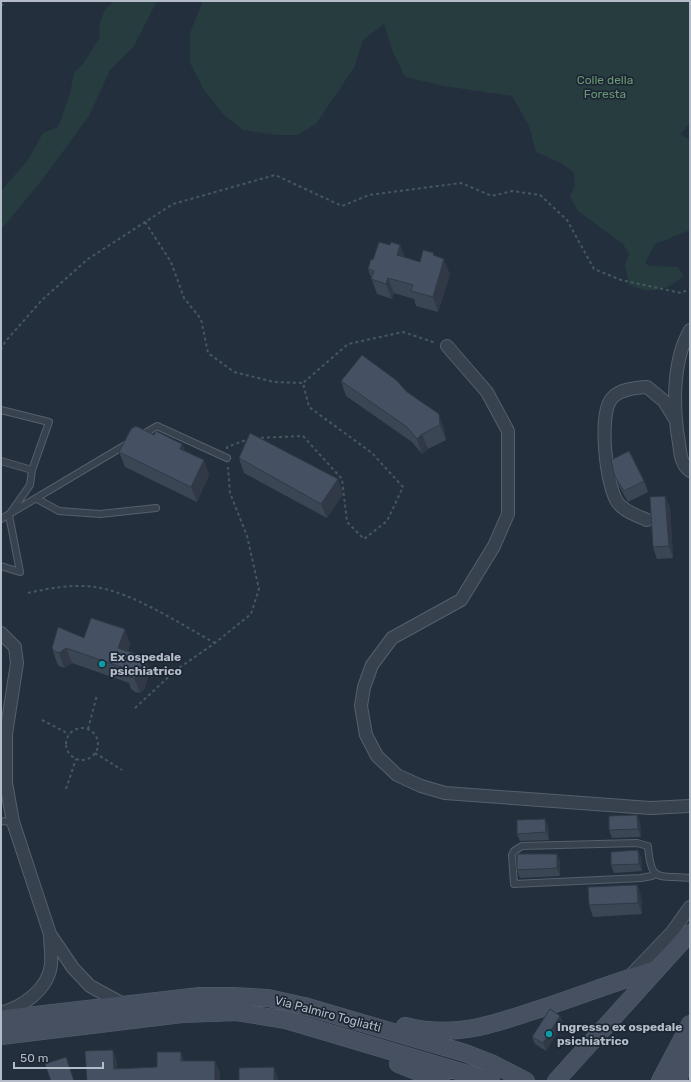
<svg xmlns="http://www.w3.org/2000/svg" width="691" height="1082" viewBox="0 0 691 1082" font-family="Rubik,sans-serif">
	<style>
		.green { fill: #263c3f }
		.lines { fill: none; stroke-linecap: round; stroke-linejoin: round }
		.lane-casing { stroke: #565f6c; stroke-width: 8 }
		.street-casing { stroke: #565f6c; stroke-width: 14 }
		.secondary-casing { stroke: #565f6c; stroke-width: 18 }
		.path { stroke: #44595c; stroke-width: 2; stroke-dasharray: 3 3; stroke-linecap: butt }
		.lane { stroke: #38414e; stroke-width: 6 }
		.street { stroke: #38414e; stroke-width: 12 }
		.secondary { stroke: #465061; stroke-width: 17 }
		.wall { fill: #3b4654 }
		.shaded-wall { fill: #303945 }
		.building { fill: #455162; stroke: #303945 }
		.culture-dot { fill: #0f9aa8; stroke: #1d2633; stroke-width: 1.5 }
		.labels { text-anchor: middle; stroke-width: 3.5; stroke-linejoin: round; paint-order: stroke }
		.park-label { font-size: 12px; fill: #6b9a76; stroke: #1d2633 }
		.poi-label { font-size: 12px; font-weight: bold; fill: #b4bcc9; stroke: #1d2633; text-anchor: start }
		.street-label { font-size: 12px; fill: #b4bcc9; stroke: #1d2633 }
	</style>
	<rect width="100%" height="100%" fill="#242f3e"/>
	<!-- green -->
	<path class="green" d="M114 1H157L134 46 110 70 89 116 42 180 1 230V191L28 160 43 133 58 127 70 94 74 73 83 64 100 37 99 25 105 10Z
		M203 1H690V123L680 134 690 140V230L655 244 645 263 650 266 677 267 684 275C667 292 650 294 629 285L625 265 629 254 623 244 578 211 570 197 575 185 574 173 561 163 536 152 529 126 512 96 444 86 405 77 393 52 384 24 363 40 355 66 316 124 297 135H277L243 130 223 114 204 90 190 63V33Z"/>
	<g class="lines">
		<!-- lane casing -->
		<g class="lane-casing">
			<path id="lane" d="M1 410 49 422 32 470 30 485 9 515 20 572 1 566
				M142 435 157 426 227 458
				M1 461 32 470
				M37 499 59 511 100 514 156 508
				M1 519 127 444
				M1 821 13 822
				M655 874 652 876 641 878 514 884 512 855 514 851 522 846 637 843 648 846C651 883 657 875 690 878"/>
		</g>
		<!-- street casing -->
		<g class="street-casing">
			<path id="street" d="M690 330C672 361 673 409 679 443 680 452 681 465 690 471
				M447 346 487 392 508 431V514L494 546 461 600 392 638 372 665 364 687 361 706 366 735 377 756 397 775 421 786 445 793 650 808 690 806
				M647 520C638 516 625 512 618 503 606 487 598 414 612 398 620 389 635 388 647 387L664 401 675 419
				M1 633 15 647 17 663 6 734V783L13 822 50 934 73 968 90 986 123 1004
				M629 977 672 932 690 907
				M1 1013C22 1007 48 990 51 965 52 955 50 944 50 934"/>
		</g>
		<!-- secondary casing -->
		<g class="secondary-casing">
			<path id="secondary" d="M1 1019 200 996H233L268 998 304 1006 465 1053 493 1064 526 1081
				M405 1026C452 1038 489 1026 533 1011 574 998 614 982 655 970
				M1 1036 182 1014 237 1012 286 1020 491 1081
				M398 1064 441 1081
				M556 1081 690 933
				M660 1081 690 1024
				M678 1081 690 1044"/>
		</g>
		<!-- path -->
		<path class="path" d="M1 6 6 1
			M145 222 171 262 184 298 201 319 208 353 234 372 274 382 303 383
			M1 350 5 342 42 300 88 259 173 204 275 175 342 206 369 195 461 183 492 196 512 191 540 195 567 220 594 269 621 280 681 293 690 289
			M255 438 303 436 342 479 347 522 364 539 387 521 403 487 372 453 309 407 303 383 348 344 403 332 436 343
			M227 449V447L249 439
			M28 593C50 588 73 584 95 587 132 592 182 625 215 643
			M135 708 176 670 215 643 251 614 259 589 247 536 230 493 228 467
			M42 720 69 734
			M66 744a16 16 0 1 1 32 0a16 16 0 1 1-32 0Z
			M88 729 97 695
			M95 753 122 770
			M66 789 76 759"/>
		<!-- lane -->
		<use href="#lane" class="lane"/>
		<!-- street -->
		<use href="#street" class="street"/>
		<!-- secondary -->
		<use href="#secondary" class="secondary"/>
	</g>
	<!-- wall -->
	<path class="wall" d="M390 245H400L405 258 420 262 435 256 450 274 438 312 416 306 414 299 394 293 392 299 377 294 368 269 373 260Z
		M341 381 407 392 444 429 446 440 428 449 422 454 412 442 346 396Z
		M154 435 182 444 185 451 204 460 209 475 197 502 125 467 119 452Z
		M239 458 338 479 343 494 327 518 244 473Z
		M615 477 644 481 648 492 628 502 620 488Z
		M665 496 670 508 673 558 657 559 653 547Z
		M84 638 130 644 128 651 150 672 144 690 140 693 135 692 131 689 129 683 72 663 64 668 59 666 57 663 52 648Z
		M545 819 548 826 549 840 520 841 517 834Z
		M640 822 641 837 612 838 609 830Z
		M638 850 641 858 642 871 614 873 611 865Z
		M560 861V876L520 878 517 870Z
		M637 885 641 896 642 914 593 917 589 905Z
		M560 1016 563 1023 546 1051 535 1044 532 1037Z"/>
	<!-- shaded-wall -->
	<path class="shaded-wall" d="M400 245 406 260 397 255Z
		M444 259 450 274 438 312 433 297Z
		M388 278 394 293 392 299 386 284Z
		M439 414 444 429 446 440 440 425Z
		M422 434 428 449 422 454 417 439Z
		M182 444 188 459 180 449Z
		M204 460 209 475 197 502 191 487Z
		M338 479 343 494 327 518 321 504Z
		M665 496 670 508 673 558 669 546Z
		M125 629 130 644 124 663 118 648Z
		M66 648 72 663 64 668 59 653Z
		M145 657 150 672 144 690 140 693 134 678Z
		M637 815 640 822 641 837 638 829Z
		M545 819 548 826 549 840 546 832Z
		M638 850 641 858 642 871 639 864Z
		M557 854 560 861V876L557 868Z
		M637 885 641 896 642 914 638 903Z
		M560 1016 563 1023 546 1051 543 1043Z
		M113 1050 117 1061 118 1080 114 1069Z
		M181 1052 185 1063 181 1061Z
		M215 1061 220 1072V1081H215Z
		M274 1067 278 1079V1081H274Z"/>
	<!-- building -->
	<path class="building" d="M379 242 390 245 391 242 400 245 397 255 420 262 423 250 434 253 433 255 444 259 433 297 411 291 413 285 388 278 386 284 371 279 374 271 368 269 371 259 373 260Z
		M362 355 396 380 407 392 439 414 440 425 422 434 417 439 407 427 341 381Z
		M136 426 154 435 156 431 182 444 180 449 204 460 191 487 119 452 131 429Z
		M250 433 338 479 321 504 239 458Z
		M629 451 644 481 624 491 615 477 611 460Z
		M665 496 669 546 653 547 650 497Z
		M91 618 125 629 118 648 145 657 138 675 134 678 129 677 126 674 127 669 66 648 59 653 54 651 52 648 58 627 84 638Z
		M637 815 638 829 609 830V816Z
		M545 819 546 832 517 834V820Z
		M638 850 639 864 611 865V852Z
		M517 854H557V868L517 870Z
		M637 885 638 903 589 905 588 887Z
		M550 1009 560 1016 543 1043 532 1037Z
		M113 1050 114 1069 157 1067V1052H181V1061H215V1081H87L85 1051Z
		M66 1057 74 1081H51L45 1064Z
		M274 1067V1081H239V1068Z"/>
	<!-- markers -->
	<g class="culture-dot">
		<circle cx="102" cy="664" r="4"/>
		<circle cx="549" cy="1034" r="4"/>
	</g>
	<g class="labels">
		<!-- park labels -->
		<g class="park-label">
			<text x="605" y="84">Colle della<tspan x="605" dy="14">Foresta</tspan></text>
		</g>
		<!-- poi labels -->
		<g class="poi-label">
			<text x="110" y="661">Ex ospedale<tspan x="110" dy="14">psichiatrico</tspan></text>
			<text x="557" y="1031">Ingresso ex ospedale<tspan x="557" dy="14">psichiatrico</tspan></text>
		</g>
		<!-- street labels -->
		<g class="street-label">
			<text transform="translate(328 1014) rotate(15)" y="4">Via Palmiro Togliatti</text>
		</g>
	</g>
	<!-- border -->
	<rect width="691" height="1082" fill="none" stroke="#b4bcc9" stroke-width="4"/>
	<!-- scale -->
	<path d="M14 1062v6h89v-6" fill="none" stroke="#b4bcc9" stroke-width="2"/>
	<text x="20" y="1062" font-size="12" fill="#b4bcc9" stroke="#1d2633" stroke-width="3" paint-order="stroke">50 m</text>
</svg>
